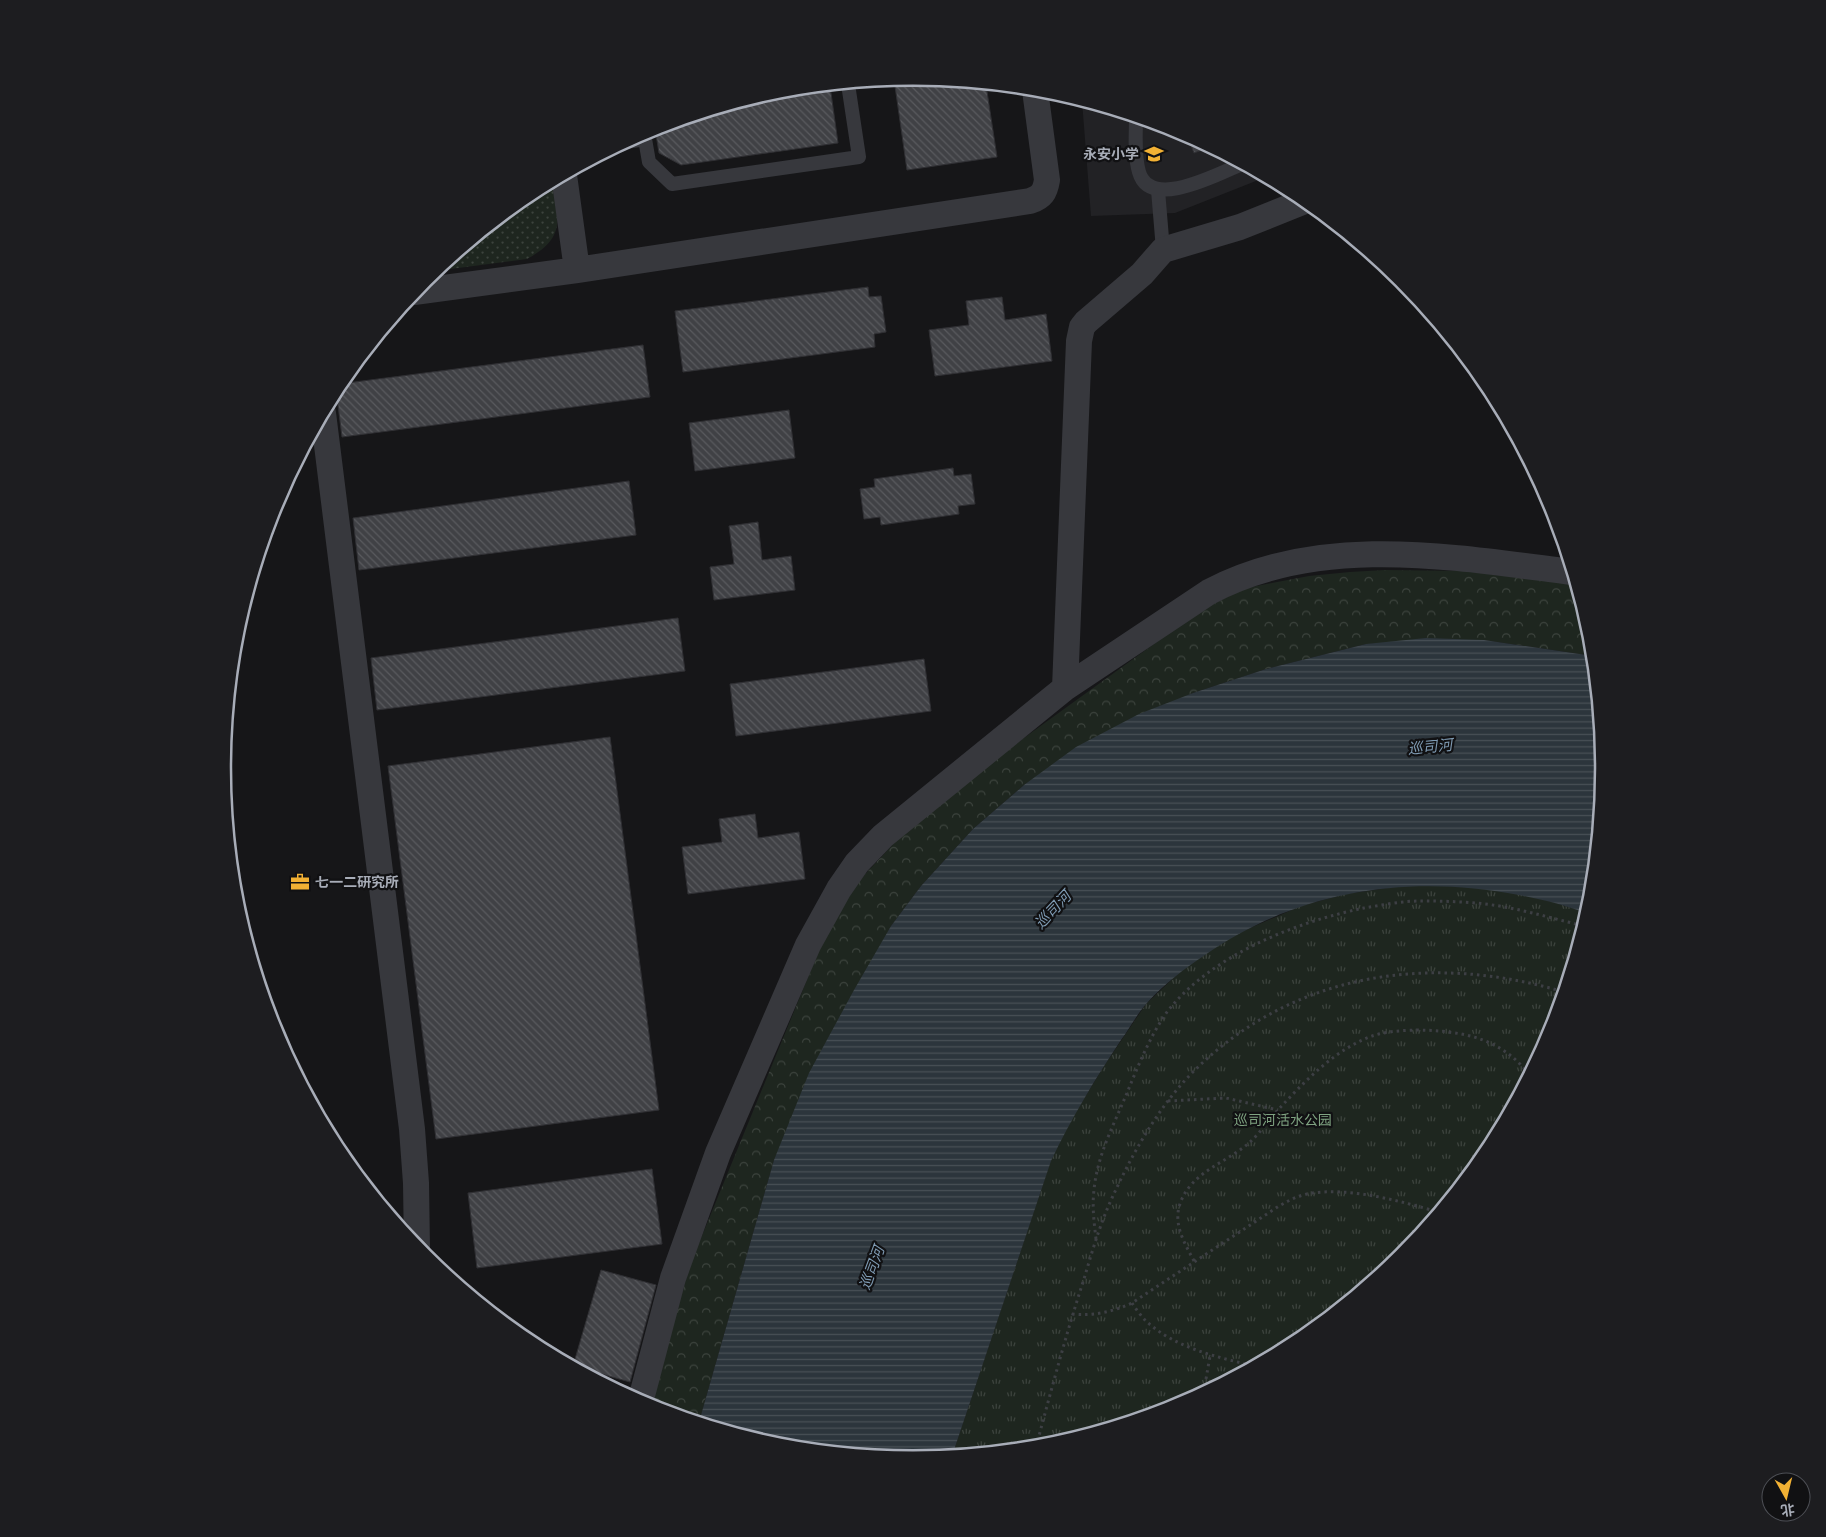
<svg xmlns="http://www.w3.org/2000/svg" width="1826" height="1537" viewBox="0 0 1826 1537" font-family="'Roboto Condensed','Noto Sans SC',sans-serif">
	<style>
		.built { fill: #222225 }
		.grass { fill: url(#grass-dots) }
		.forest { fill: url(#forest-crowns) }
		.park { fill: url(#park-tufts) }
		.water { fill: url(#water-rules) }
		.building { fill: url(#building-back-hatch); stroke: #303034 }
		.lines { fill: none; stroke-linecap: round; stroke-linejoin: round }
		.path { stroke: #3d3f44; stroke-width: 3; stroke-dasharray: 2.5 4; stroke-linecap: butt }
		.service { stroke: #37383d; stroke-width: 14 }
		.minor { stroke: #37383d; stroke-width: 26 }
		.labels { text-anchor: middle; stroke-width: 4.5; stroke-linejoin: round; paint-order: stroke }
		.poi-label { font-size: 14px; font-weight: bold; fill: #a8adb8; stroke: #111113; text-anchor: end }
		.park-label { font-size: 14px; fill: #7fa381; stroke: #111113 }
		.water-label { font-size: 15px; font-style: italic; fill: #7f9bb3; stroke: #111113 }
		.rim { fill: none; stroke: #a8adb8; stroke-width: 2.5 }
	</style>
	<defs>
		<pattern id="grass-dots" width="8" height="8" patternUnits="userSpaceOnUse" patternTransform="scale(1.25)"><rect width="8" height="8" fill="#1e261f"/><path d="M2 2h.1M6 6h.1" fill="none" stroke="#3c433d" stroke-width="1.8" stroke-linecap="round"/></pattern>
		<pattern id="forest-crowns" width="20" height="18" patternUnits="userSpaceOnUse" patternTransform="scale(1.25)"><rect width="20" height="18" fill="#1e261f"/><path d="M2 6a3 3 0 1 1 6 0M12 15a3 3 0 1 1 6 0" fill="none" stroke="#3c433d"/></pattern>
		<pattern id="park-tufts" width="24" height="20" patternUnits="userSpaceOnUse" patternTransform="scale(1.25)"><rect width="24" height="20" fill="#1e261f"/><path d="M3 7l-1-3M5 7V3M7 7l1-3M15 17l-1-3M17 17v-4M19 17l1-3" fill="none" stroke="#3c433d"/></pattern>
		<pattern id="water-rules" width="6" height="5" patternUnits="userSpaceOnUse" patternTransform="scale(1.25)"><rect width="6" height="5" fill="#2c353c"/><path d="M0 2.5h6" fill="none" stroke="#485056"/></pattern>
		<pattern id="building-back-hatch" width="6" height="6" patternUnits="userSpaceOnUse" patternTransform="scale(1.25)"><rect width="6" height="6" fill="#404145"/><path d="M-1 5l2 2M0 0l6 6M5-1l2 2" fill="none" stroke="#595a5e"/></pattern>
	</defs>
	<rect width="100%" height="100%" fill="#161618"/>
	<!-- built -->
	<path class="built" d="M1082 101 1178 130 1266 177 1175 213 1091 216Z"/>
	<!-- grass -->
	<path class="grass" d="M552 182C559 219 566 238 527 259L435 271 529 194Z"/>
	<!-- forest -->
	<path class="forest" d="M1385 570 1465 571 1575 583 1591 634 1593 656 1484 640 1366 644 1266 669 1193 693 1024 785 973 829 921 886 891 926 774 1160 699 1422 649 1407 690 1265 827 931 843 901 867 872 900 837 1002 754 1201 610 1246 588 1272 583 1309 576 1350 572Z"/>
	<!-- park -->
	<path class="park" d="M1402 886C1419 886 1436 885 1452 886 1495 888 1549 898 1588 914L1551 1033 1487 1153 1401 1257 1297 1343 1177 1407 1048 1446 952 1456 1051 1160 1069 1123 1106 1063 1146 1004 1182 970 1232 936 1301 906 1346 894Z"/>
	<!-- water -->
	<path class="water" d="M1426 638 1484 640 1593 656 1604 769 1591 904 1588 914C1563 904 1544 900 1519 895 1408 874 1299 890 1205 955 1184 969 1164 984 1147 1003 1137 1014 1130 1028 1121 1040 1095 1079 1071 1119 1051 1161L952 1456 913 1459 778 1446 699 1422 774 1160 809 1073 854 990 891 926 921 886 973 829 1024 785 1076 747 1139 714 1193 693 1266 669 1366 644Z"/>
	<!-- building -->
	<path class="building" d="M913 78 986 85 997 157 907 170 894 79Z
		M830 86 838 143 681 165 659 153 655 128 778 91Z
		M1187 135 1210 147 1194 153Z
		M868 287 869 297 881 296 886 332 874 334 875 347 683 372 675 311Z
		M1002 297 1005 320 1046 314 1052 361 935 376 929 330 969 325 966 301Z
		M643 345 650 397 342 437 336 389 339 384Z
		M789 410 795 458 695 471 689 423Z
		M953 468 954 476 971 474 975 504 958 506 959 514 881 525 880 517 864 519 860 489 875 487 874 479Z
		M629 481 636 535 359 570 353 518Z
		M758 522 762 560 791 556 795 590 714 600 710 567 734 564 729 526Z
		M678 618 685 671 377 710 371 658Z
		M924 659 931 711 736 736 730 684Z
		M610 737 659 1110 436 1139 388 766Z
		M755 814 758 838 799 832 805 879 688 894 682 847 722 842 719 819Z
		M652 1169 662 1244 477 1268 468 1193Z
		M601 1270 656 1285 630 1382 573 1366Z
		M540 1338 542 1350 526 1340Z"/>
	<g class="lines">
		<!-- path -->
		<path class="path" d="M1168 1101 1226 1098 1278 1110
			M1096 1239C1094 1222 1092 1206 1094 1190 1097 1156 1114 1124 1127 1093 1138 1066 1150 1036 1167 1012 1211 955 1296 922 1364 908 1382 905 1402 901 1420 901 1450 901 1481 902 1510 908 1535 913 1559 920 1584 926
			M1194 1261C1184 1242 1172 1223 1181 1201 1193 1171 1228 1162 1250 1142 1260 1133 1268 1121 1277 1111 1304 1082 1334 1050 1372 1036 1393 1029 1426 1029 1448 1032 1482 1036 1507 1047 1529 1074
			M1132 1303C1136 1309 1141 1316 1146 1321 1175 1348 1217 1357 1254 1366
			M1072 1314C1094 1316 1112 1312 1132 1303L1279 1206C1288 1201 1297 1196 1307 1194 1347 1186 1400 1201 1438 1212
			M1206 1392V1379L1210 1356
			M1036 1447C1051 1391 1066 1334 1084 1279 1092 1252 1100 1224 1112 1198 1133 1152 1160 1104 1196 1069 1296 971 1434 953 1564 992"/>
		<!-- service -->
		<path class="service" d="M1136 117C1136 135 1134 155 1139 172 1150 211 1218 174 1242 164
			M626 142 645 139 649 162 672 184 859 157 848 84
			M1158 190 1163 250"/>
		<!-- minor -->
		<path class="minor" d="M564 175 577 270
			M414 292 577 270 1030 201C1042 197 1045 192 1047 180L1035 90
			M323 413 412 1129 416 1183 417 1249
			M1065 688 1079 341 1082 327 1086 322 1142 274 1163 250 1240 227 1305 201
			M640 1403 673 1278 718 1153 808 945 839 889 857 863 883 836 1065 688 1209 592C1320 533 1453 557 1572 572"/>
	</g>
	<!-- icons -->
	<defs>
		<g id="school-bare" transform="scale(1.5)"><path d="M0-5L7-2L0 1L-7-2ZM-4 1L0 2.5L4 1V4Q0 6-4 4Z" fill="#f2b134" stroke="#111113" stroke-width="2.5" paint-order="stroke"/></g>
		<g id="office-bare" transform="scale(1.5)"><path d="M-6-3h4V-5.5h4V-3h4V5H-6ZM-1-4.5V-3h2v-1.5ZM-6 0V1H6V0Z" fill="#f2b134" stroke="#111113" stroke-width="2.5" paint-order="stroke"/></g>
	</defs>
	<g fill-rule="evenodd">
		<use href="#school-bare" x="1154" y="154"/>
		<use href="#office-bare" x="300" y="882"/>
	</g>
	<g class="labels">
		<!-- poi labels -->
		<g class="poi-label">
			<text x="1139" y="159">永安小学</text>
			<text x="315" y="887" text-anchor="start">七一二研究所</text>
		</g>
		<!-- park labels -->
		<g class="park-label">
			<text x="1283" y="1125">巡司河活水公园</text>
		</g>
		<!-- water labels -->
		<g class="water-label">
			<text transform="translate(1430 747) rotate(-6)" y="5">巡司河</text>
			<text transform="translate(1053 910) rotate(-47)" y="5">巡司河</text>
			<text transform="translate(872 1268) rotate(-70)" y="5">巡司河</text>
		</g>
	</g>
	<!-- crop -->
	<path d="M0 0H1826V1537H0ZM231 768a682 682 0 1 1 1364 0a682 682 0 1 1-1364 0Z" fill="#1d1d20" fill-rule="evenodd"/>
	<path class="rim" d="M231 768a682 682 0 1 1 1364 0a682 682 0 1 1-1364 0Z"/>
	<!-- north arrow -->
	<g transform="translate(1786 1497) rotate(172)"><circle r="24" fill="#111113" stroke="#4d4f55"/>
	<path d="M0-4L9 19L0 12L-9 19Z" fill="#f2b134"/>
	<text y="-8" font-size="14" font-weight="bold" text-anchor="middle" fill="#a8adb8">北</text>
	</g>
</svg>
